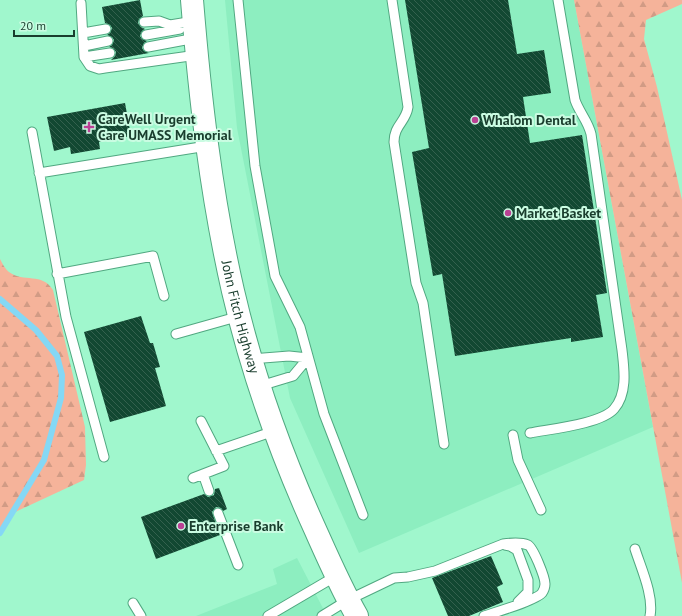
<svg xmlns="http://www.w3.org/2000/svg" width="682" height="616" viewBox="0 0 682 616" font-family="'PT Sans',sans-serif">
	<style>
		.built { fill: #8deec0 }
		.forest { fill: url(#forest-firs) }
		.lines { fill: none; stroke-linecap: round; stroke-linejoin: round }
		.stream { stroke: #85d8f5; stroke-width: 6 }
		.building { fill: url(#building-back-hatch) }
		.lane-casing { stroke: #51a881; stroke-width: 11 }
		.secondary-casing { stroke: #51a881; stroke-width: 24 }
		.lane { stroke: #fff; stroke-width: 9 }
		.secondary { stroke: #fff; stroke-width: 22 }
		.poi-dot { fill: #ba4194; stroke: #cafce2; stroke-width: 1.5 }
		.labels { text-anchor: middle; stroke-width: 4; stroke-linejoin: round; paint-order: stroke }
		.poi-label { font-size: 14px; font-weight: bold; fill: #193d2d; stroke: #cafce2; text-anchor: start }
		.street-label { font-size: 14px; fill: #193d2d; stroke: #cafce2 }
	</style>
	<defs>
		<pattern id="forest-firs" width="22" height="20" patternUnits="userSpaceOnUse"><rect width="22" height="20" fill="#f5b39a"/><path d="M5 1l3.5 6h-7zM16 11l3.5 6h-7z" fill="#d19b85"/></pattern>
		<pattern id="building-back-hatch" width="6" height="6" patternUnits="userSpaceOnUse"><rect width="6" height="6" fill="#124832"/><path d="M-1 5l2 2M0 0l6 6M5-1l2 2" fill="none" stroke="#34614e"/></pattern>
	</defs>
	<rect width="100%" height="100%" fill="#a0f7cd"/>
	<!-- built -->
	<path class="built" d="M225 0H574L653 427 359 553 290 398 237 128Z
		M297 558 327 616H196L277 584 273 569Z"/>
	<!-- forest -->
	<path class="forest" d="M574 0H682V4L646 20 644 39 657 87 682 200V583Z
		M0 259C2 263 5 269 9 272 24 283 42 272 53 290L85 427 86 465 84 480 13 513 0 533Z"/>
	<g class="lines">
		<!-- stream -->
		<path class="stream" d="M0 299 36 330 57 356 62 375 61 398 44 460 0 533"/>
	</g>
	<!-- building -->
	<path class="building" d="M140 0 143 16 139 19 138 23 141 27 145 29 142 31 140 36 142 39 147 41 144 43 142 48 144 51 149 53 111 60 115 56 116 52 113 48 109 47 112 45 114 40 112 37 107 35 110 33 112 28 110 25 105 23 102 7Z
		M405 0H508L517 54 544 50 551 93 523 97 530 143 582 135 607 293 596 295 603 337 571 342V338L455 356 442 274 433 276 412 152 429 148Z
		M125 103 131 136 99 142 100 149 71 154 70 147 54 151 47 117Z
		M141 316 150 343H153L160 367 155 368 166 406 110 422 84 332Z
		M219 488 227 509 223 511 221 508 216 507 212 512 220 535 156 559 141 517 204 494 208 497 214 495 215 489Z
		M491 556 503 584 497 587 503 602 469 616H448L432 578Z"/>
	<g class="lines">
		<!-- lane casing -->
		<g class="lane-casing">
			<path id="lane" d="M238 0 255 166 275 276 300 327 324 414 363 515
				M392 0 408 107C406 122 394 125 394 142L416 283 423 303 444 444
				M81 3 84 57 90 66 99 69 105 68 197 55
				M144 22 159 21 170 25 194 21
				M83 33 106 29
				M146 35 180 29
				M84 46 108 41
				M148 47 196 38
				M84 57 110 53
				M32 132 66 317 104 457
				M39 173 207 146
				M57 274 153 256 164 296
				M176 334 240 316
				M252 359 289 356 308 358
				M260 386 293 376 308 358
				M530 433C550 429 601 424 614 409 628 393 624 368 622 350L591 134C588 121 579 112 575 100L558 0
				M513 435 518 460 541 510
				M216 451 274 431
				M203 474 209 491
				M193 478 224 466 201 421
				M218 513 238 565
				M505 545 510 546 517 550 528 580V592L518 602
				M635 549C641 568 654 596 650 616
				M133 603 141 616
				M268 616 336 576
				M322 616 348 600 394 578 408 577 435 571 503 544C510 543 521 542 528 545 533 547 545 577 545 584 545 587 544 590 542 593 535 601 496 612 484 616"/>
		</g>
		<!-- secondary casing -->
		<g class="secondary-casing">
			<g id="secondary">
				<path id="s1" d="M192 0C200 98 211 195 233 291 252 373 280 452 315 529 328 558 341 588 357 616"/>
			</g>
		</g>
		<!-- lane -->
		<use href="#lane" class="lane"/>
		<!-- secondary -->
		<use href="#secondary" class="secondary"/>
	</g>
	<!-- markers -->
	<g class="poi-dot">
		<circle cx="475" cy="120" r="4"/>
		<path d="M87 121h4v4h4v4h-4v4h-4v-4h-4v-4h4z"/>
		<circle cx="508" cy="213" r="4"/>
		<circle cx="181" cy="526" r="4"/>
	</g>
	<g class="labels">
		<!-- poi labels -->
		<g class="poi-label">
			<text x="98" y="124">CareWell Urgent<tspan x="98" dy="16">Care UMASS Memorial</tspan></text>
			<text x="483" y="125">Whalom Dental</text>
			<text x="516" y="218">Market Basket</text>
			<text x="189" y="531">Enterprise Bank</text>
		</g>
		<!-- street labels -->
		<g class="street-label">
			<text dy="5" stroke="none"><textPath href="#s1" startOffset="321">John Fitch Highway</textPath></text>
		</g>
	</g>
	<!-- scale -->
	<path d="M14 30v6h60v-6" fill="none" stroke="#193d2d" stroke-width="2"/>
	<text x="20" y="30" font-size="12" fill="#193d2d" stroke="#cafce2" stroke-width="3" paint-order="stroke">20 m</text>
</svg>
